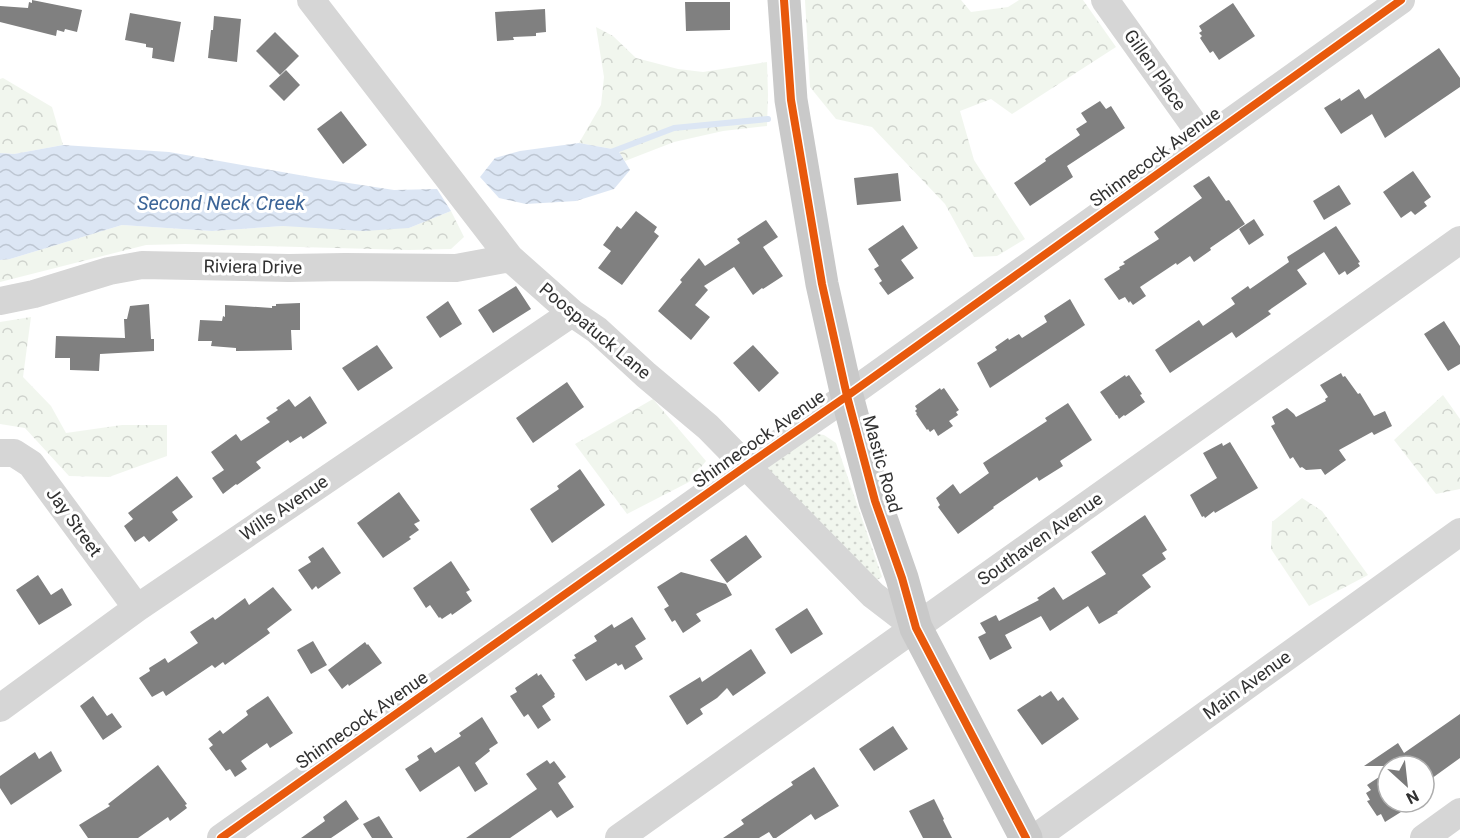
<svg xmlns="http://www.w3.org/2000/svg" width="1460" height="838" viewBox="0 0 1460 838" font-family="Roboto,sans-serif">
	<style>
		.grass { fill: url(#grass-dots) }
		.forest { fill: url(#forest-crowns) }
		.water { fill: url(#water-waves) }
		.lines { fill: none; stroke-linecap: round; stroke-linejoin: round }
		.stream { stroke: #dce6f4; stroke-width: 6 }
		.building { fill: #808080 }
		.minor { stroke: #d6d6d6; stroke-width: 28 }
		.major { stroke: #c9c9c9; stroke-width: 33 }
		.cycleway-casing { stroke: #fff; stroke-width: 11 }
		.cycleway { stroke: #e8590c; stroke-width: 8 }
		.labels { text-anchor: middle; stroke-width: 6; stroke-linejoin: round; paint-order: stroke }
		.street-label { font-size: 18px; fill: #323232; stroke: #fff }
		.water-label { font-size: 20px; font-style: italic; fill: #3c6598; stroke: #fff }
	</style>
	<defs>
		<pattern id="grass-dots" width="8" height="8" patternUnits="userSpaceOnUse" patternTransform="scale(1.5)"><rect width="8" height="8" fill="#f1f6ee"/><path d="M2 2h.1M6 6h.1" fill="none" stroke="#cfd3cd" stroke-width="1.8" stroke-linecap="round"/></pattern>
		<pattern id="forest-crowns" width="20" height="18" patternUnits="userSpaceOnUse" patternTransform="scale(1.5)"><rect width="20" height="18" fill="#f1f6ee"/><path d="M2 6a3 3 0 1 1 6 0M12 15a3 3 0 1 1 6 0" fill="none" stroke="#cfd3cd"/></pattern>
		<pattern id="water-waves" width="16" height="10" patternUnits="userSpaceOnUse" patternTransform="scale(1.5)"><rect width="16" height="10" fill="#dce6f4"/><path d="M0 5q4-4 8 0t8 0" fill="none" stroke="#bdc6d2"/></pattern>
	</defs>
	<rect width="100%" height="100%" fill="#fff"/>
	<!-- grass -->
	<path class="grass" d="M810 433 824 435 836 443 882 577 870 584 768 469 772 461Z"/>
	<!-- forest -->
	<path class="forest" d="M805 0H961L971 12 1008 7 1019 0H1083L1116 47 1012 114 991 99 960 111 974 160 1025 239 997 256 974 257 945 204 872 127 836 119 810 87Z
		M596 27 613 36 636 58 678 69 703 72 767 62 768 95 767 126 723 131 674 142 625 161 618 150 579 143 601 105 604 77Z
		M3 78 52 107 63 145 14 154 0 153V79Z
		M451 211 464 237 451 249 409 250 185 244 146 245 0 282V260L10 259 122 225 212 231 283 226 409 228Z
		M31 317 23 377 51 406 66 433 122 425H167V456L109 477 69 476 25 428 0 424V322Z
		M1443 395 1460 419V489L1436 494 1394 440Z
		M653 399 706 461 689 482 627 514 575 444Z
		M1302 498 1322 511 1368 575 1309 606 1271 549 1272 522Z"/>
	<!-- water -->
	<path class="water" d="M579 143 618 150 630 170 614 189 576 201 526 204 499 198 480 177 495 158 520 151Z
		M63 145 169 152 316 178 394 190 437 189 451 211 409 228 364 231 283 226 212 231 122 225 10 259 0 260V153L14 154Z"/>
	<g class="lines">
		<!-- stream -->
		<path class="stream" d="M611 152 674 128 768 119"/>
	</g>
	<!-- building -->
	<path class="building" d="M32 0 82 10 77 32 65 29 64 32 57 30 56 36 0 22V6L28 8 29 2 32 3Z
		M685 2H730V30L686 31Z
		M1233 3 1255 36 1219 60 1213 51 1210 53 1200 38 1202 36 1199 33 1202 31 1199 26Z
		M545 9 546 32 536 33V36L513 37 514 40 497 41 495 12Z
		M130 13 181 22 174 62 152 58 153 48 146 47V44L125 40Z
		M214 16 241 19 237 62 208 58 211 30H213Z
		M275 32 299 56 280 75 256 51Z
		M1439 48 1460 78V87L1385 138 1372 114 1341 134 1324 108 1340 98 1341 101 1359 89 1365 99Z
		M286 70 300 85 284 101 269 86Z
		M1100 101 1106 109 1111 106 1125 128 1067 166 1073 177 1030 206 1014 183 1046 161 1045 159 1080 135 1076 129 1087 122 1081 113Z
		M341 111 367 145 343 164 317 129Z
		M1413 171 1431 197 1424 202 1427 206 1415 215 1411 211 1401 218 1383 192Z
		M898 173 901 201 857 205 854 178Z
		M1209 176 1226 201 1229 200 1245 224 1210 248 1211 250 1194 262 1190 256 1177 265 1176 263 1140 287 1146 296 1133 305 1130 301 1129 303 1125 297 1119 300 1104 279 1120 269 1119 267 1125 264 1123 262 1159 239 1154 232 1202 198 1193 186Z
		M1339 185 1351 204 1324 220 1313 201Z
		M636 211 657 227 654 232 659 236 622 285 598 268 611 251 603 245 617 226 621 229Z
		M1254 219 1264 235 1249 245 1239 229Z
		M766 220 778 237 763 247 783 276 763 289 762 288 753 295 734 267 704 286 708 290 695 305 710 317 691 340 658 311 682 282 680 280 699 258 705 266 740 243 737 239Z
		M903 225 918 248 901 260 914 278 888 295 879 283 882 281 874 269 879 266 868 249Z
		M1336 226 1360 262 1358 263 1360 266 1347 275 1345 271 1339 275 1324 252 1297 270 1307 284 1268 311 1271 314 1236 338 1232 332 1170 373 1155 350 1199 320 1203 326 1235 304 1231 298 1248 286 1250 289 1289 262 1287 257Z
		M516 286 531 309 493 333 478 310Z
		M1070 299 1085 325 990 388 977 363 997 350 995 347 1008 338 1009 340 1019 334 1022 338 1047 322 1044 316Z
		M448 301 462 324 440 338 426 317Z
		M300 303V330H291L292 350 236 351V348L211 346 212 341H198L200 320 222 321 223 316 225 317V305L272 308V306H276V304Z
		M149 304 151 339H154V351L100 354 99 371 70 370V358H55L56 336 125 338 124 319H127L130 306Z
		M1444 321 1460 346V364L1448 371 1424 334Z
		M377 345 393 368 358 391 342 368Z
		M753 345 779 373 759 392 733 363Z
		M1341 373 1343 377 1345 376 1358 394 1360 393 1374 416 1385 411 1392 426 1374 435 1372 432 1339 450 1346 460 1325 475 1321 469 1306 470 1302 467 1300 468 1293 457 1290 459 1271 426 1275 424 1272 417 1287 408 1294 414 1296 417 1326 401 1325 399 1328 397 1320 385Z
		M1125 375 1126 377 1129 375 1142 394 1140 395 1145 402 1125 416 1124 415 1119 419 1117 415H1116L1100 392Z
		M567 382 584 407 533 443 516 418Z
		M940 388 941 390 944 388 959 410 956 412 958 415 949 421 953 426 938 436 934 429 930 432 928 429 927 430 916 414 917 413 915 411 917 409 915 406Z
		M310 396 327 423 303 439 301 436 290 443 288 440 256 462 261 468 237 485 236 484 223 494 212 478 224 470 211 452 236 434 241 441 270 422 266 418 278 410 276 408 289 399 295 407Z
		M1068 403 1092 440 1060 461 1063 466 1039 481 1037 477 993 507 994 508 958 534 938 507 940 505 936 498 953 484 960 494 989 473 983 463 1047 421 1045 418Z
		M1230 442 1258 488 1215 513 1214 511 1205 518 1204 516 1202 517 1190 495 1217 478 1203 453 1222 443 1223 446Z
		M580 469 605 505 552 543 530 509 559 489 557 486Z
		M177 476 193 497 172 512 178 520 149 542 144 536 135 542 124 526 133 519 128 513Z
		M399 492 420 521 414 524 419 530 409 537 411 539 383 558 357 523Z
		M1145 515 1167 550 1162 553 1166 559 1142 575 1151 587 1117 612 1118 613 1099 624 1088 606 1050 631 1041 616 1005 635 1012 648 990 660 978 637 986 633 980 623 996 615 999 621 1039 600 1037 598 1054 587 1063 600 1106 574 1091 552Z
		M746 535 762 557 727 583 710 560Z
		M323 547 341 573 318 589 316 586 312 590 298 570 311 562 308 557Z
		M451 561 470 590 466 592 472 601 452 615 451 613 442 619 440 617 439 618 430 605 426 608 413 588Z
		M681 572 726 584 732 595 696 614 701 621 683 633 675 620 672 622 664 609 669 606 657 587Z
		M38 575 51 595 62 588 72 605 39 625 16 590Z
		M273 587 292 610 267 629 270 633 225 665 223 662 215 668 212 665 166 696 163 691 152 697 139 678 150 671 149 668 165 658 168 663 198 643 190 632 213 617 215 620 245 598 249 605Z
		M807 608 823 634 791 654 775 629Z
		M632 617 646 639 635 646 643 659 625 670 622 664 618 666 616 663 586 681 572 660 576 658 574 655 597 641 594 636 612 624 614 628Z
		M313 641 327 665 311 674 297 650Z
		M365 642 367 645 368 644 382 663 349 686 348 684 342 689 328 670Z
		M751 649 766 673 733 696 727 688 717 698 700 709 703 714 687 725 669 696 700 677 702 682Z
		M537 673 538 676 541 674 555 694 554 695 555 697 542 706 551 720 538 729 528 714 524 717 510 696 517 692 515 688Z
		M1051 691 1058 701 1063 697 1079 719 1042 745 1017 710 1040 695 1042 697Z
		M93 696 107 716 112 713 122 727 103 740 80 706Z
		M268 696 293 733 270 748 267 743 241 761 247 769 235 777 230 769 226 771 209 748 213 745 208 739 220 730 223 734 248 715 246 711Z
		M1460 714V758L1424 784V766H1364L1398 743 1404 753Z
		M482 717 498 743 489 749 490 751 475 763 488 784 475 792 459 766 420 792 405 769 419 760 417 756 431 747 435 753 461 736 459 733Z
		M893 726 908 749 874 771 859 749Z
		M51 751 62 771 11 805 0 788V776L35 752 39 759Z
		M547 760 550 764 554 761 566 777 558 783 574 807 557 818 551 810 510 838H466L537 789 526 774Z
		M158 765 187 804 185 805 187 808 170 821 168 817 138 838H88L79 825 110 806 108 804Z
		M814 767 839 806 815 820 811 814 776 838H773L769 832 759 838H723L744 824 741 820 793 785 791 782Z
		M1388 771V802H1394L1401 812 1385 822 1381 814 1377 816 1367 801 1370 800 1366 793 1371 790 1367 785Z
		M934 799 944 819 943 820 952 838H923L909 811Z
		M346 800 359 819 331 838H301L325 821 323 817Z
		M379 816 393 838H372L363 824Z"/>
	<g class="lines">
		<!-- minor -->
		<path class="minor" d="M311 0 510 258 572 313 597 330 646 375 708 427 873 595 916 628
			M1105 0 1205 140
			M0 301 34 294 109 271 142 265 289 268 345 267 456 268 510 258
			M0 453H14L31 464 137 608
			M0 708 137 608 572 313
			M221 838 746 466 847 396 1401 0
			M619 838 1460 240
			M1035 838 1460 532
			M1424 838 1460 812"/>
		<!-- major -->
		<path class="major" d="M784 0 791 100 822 284 847 396 875 501 902 578 916 628 1026 838"/>
		<!-- cycleway casing -->
		<g class="cycleway-casing">
			<path id="cycleway" d="M784 0 791 100 822 284 847 396 875 501 902 578 916 628 1026 838
				M221 838 746 466 847 396 1401 0"/>
		</g>
		<!-- cycleway -->
		<use href="#cycleway" class="cycleway"/>
	</g>
	<g class="labels">
		<!-- street labels -->
		<g class="street-label">
			<text transform="translate(1155 70) rotate(55)" y="6">Gillen Place</text>
			<text transform="translate(1155 157) rotate(-36)" y="6">Shinnecock Avenue</text>
			<text transform="translate(253 267) rotate(1)" y="6">Riviera Drive</text>
			<text transform="translate(595 331) rotate(40)" y="6">Poospatuck Lane</text>
			<text transform="translate(759 439) rotate(-35)" y="6">Shinnecock Avenue</text>
			<text transform="translate(882 464) rotate(74)" y="6">Mastic Road</text>
			<text transform="translate(284 508) rotate(-34)" y="6">Wills Avenue</text>
			<text transform="translate(74 522) rotate(54)" y="6">Jay Street</text>
			<text transform="translate(1040 539) rotate(-35)" y="6">Southaven Avenue</text>
			<text transform="translate(1247 685) rotate(-36)" y="6">Main Avenue</text>
			<text transform="translate(362 720) rotate(-35)" y="6">Shinnecock Avenue</text>
		</g>
		<!-- water labels -->
		<g class="water-label">
			<text x="221" y="210">Second Neck Creek</text>
		</g>
	</g>
	<!-- north arrow -->
	<g transform="translate(1406 784) rotate(153)"><circle r="28" fill="#ffffff" stroke="#adadad" stroke-width="1.5"/>
	<path d="M0-4.5L10 22L0 15L-10 22Z" fill="#7a7a7a"/>
	<text y="-9" font-size="16" font-weight="bold" text-anchor="middle" fill="#323232">N</text>
	</g>
</svg>
